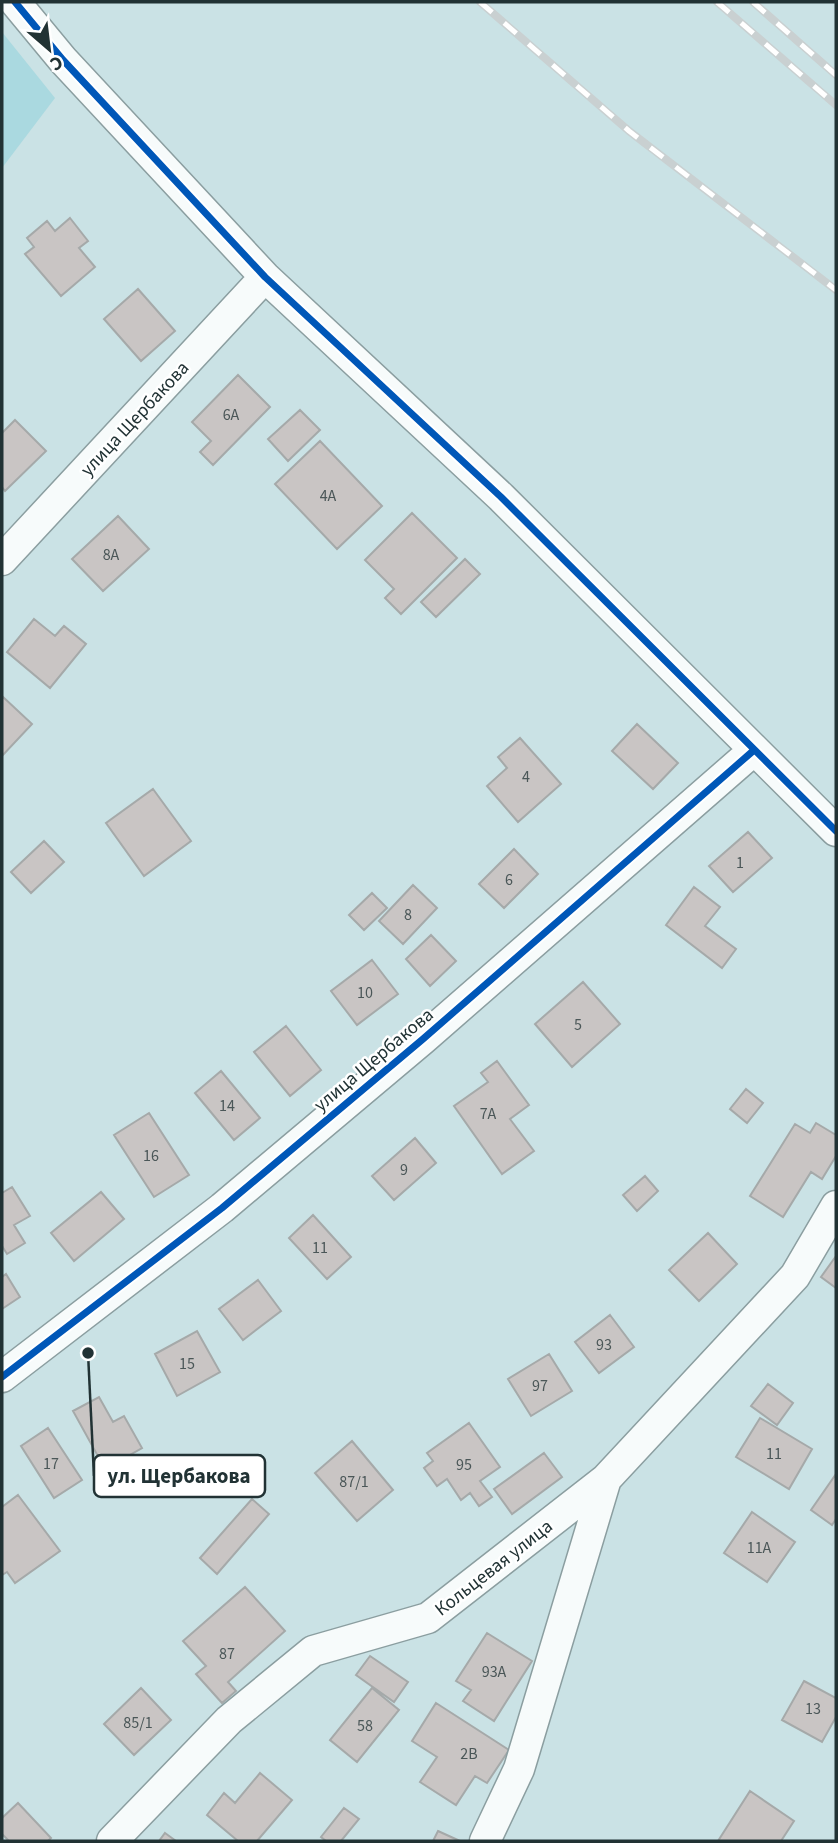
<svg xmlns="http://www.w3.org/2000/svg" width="838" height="1843" viewBox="0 0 838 1843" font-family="'Source Sans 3',sans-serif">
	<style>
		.green { fill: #aad9e0 }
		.building { fill: #c9c5c4; stroke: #a5a9a9; stroke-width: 2 }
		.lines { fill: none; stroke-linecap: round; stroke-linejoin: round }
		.minor-casing { stroke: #8b9ea0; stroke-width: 33 }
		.minor { stroke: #f7fbfb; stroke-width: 30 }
		.rail-casing { stroke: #c9d0d1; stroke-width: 8 }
		.rail { stroke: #fff; stroke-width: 5; stroke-dasharray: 16; stroke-linecap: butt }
		.cycleway-casing { stroke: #fff; stroke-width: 11 }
		.cycleway { stroke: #0057b8; stroke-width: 7 }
		.labels { text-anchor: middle; stroke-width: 5; stroke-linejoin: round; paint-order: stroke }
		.number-label { font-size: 16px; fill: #4b5758 }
		.street-label { font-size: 19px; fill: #213234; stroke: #fff }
		.leader { fill: none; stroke: #213234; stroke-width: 2.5 }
		.callout-dot { fill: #213234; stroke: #fff; stroke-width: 2.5 }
		.callout { fill: #fff; stroke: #213234; stroke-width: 2.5 }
		.callout-label { font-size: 21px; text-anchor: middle; font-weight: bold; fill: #213234 }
	</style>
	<rect width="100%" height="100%" fill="#cae2e5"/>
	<!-- green -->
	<path class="green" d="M2 32 55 98 2 168Z"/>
	<!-- building -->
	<path class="building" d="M70 218 88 241 79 248 95 267 61 296 25 254 34 247 27 238 47 221 55 231Z
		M138 289 175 331 141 361 104 319Z
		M238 375 270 407 213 465 200 452 211 441 192 422Z
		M300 410 320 430 288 461 268 439Z
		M15 420 46 451 5 491 2 487V433Z
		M320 441 382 506 337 549 275 484Z
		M412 513 457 558 401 614 385 598 394 589 365 560Z
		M118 516 149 549 103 591 72 559Z
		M465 559 480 574 436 617 421 602Z
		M34 619 55 636 64 626 86 644 50 688 7 652Z
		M2 696 32 724 2 756Z
		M637 724 678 763 653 789 612 751Z
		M520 738 561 784 518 822 487 786 507 768 498 757Z
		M153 789 191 841 144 876 106 823Z
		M748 832 772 858 733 892 709 866Z
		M44 841 64 862 31 893 11 872Z
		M514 849 538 874 504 908 479 884Z
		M413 885 437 908 403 944 379 921Z
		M694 887 720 907 705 926 736 949 722 968 666 925Z
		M372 893 387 908 364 930 349 915Z
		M431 935 456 961 430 986 406 959Z
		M372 960 398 994 357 1025 331 991Z
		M583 982 620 1024 572 1067 535 1024Z
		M286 1026 321 1070 290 1096 254 1052Z
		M497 1061 529 1105 510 1119 534 1151 502 1174 454 1106 488 1082 481 1073Z
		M221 1071 260 1118 234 1140 195 1093Z
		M746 1089 763 1103 747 1123 730 1109Z
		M149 1113 189 1175 154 1197 114 1135Z
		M816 1123 836 1135V1156L822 1179 811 1172 783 1217 750 1196 795 1124 810 1133Z
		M415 1138 436 1163 394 1200 372 1176Z
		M645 1176 658 1191 637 1211 623 1195Z
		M12 1187 30 1216 14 1225 25 1243 7 1254 2 1246V1193Z
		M101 1192 124 1219 74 1261 51 1233Z
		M313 1215 351 1257 327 1279 289 1238Z
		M708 1233 737 1264 699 1301 669 1270Z
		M836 1256V1288L821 1277Z
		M6 1274 20 1297 2 1309V1277Z
		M258 1280 281 1311 243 1340 219 1309Z
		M610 1315 634 1347 599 1373 575 1342Z
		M197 1331 220 1372 177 1396 155 1354Z
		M549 1354 572 1391 531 1416 508 1379Z
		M768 1384 793 1403 777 1425 751 1406Z
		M99 1397 113 1422 124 1416 142 1448 105 1469 73 1411Z
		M760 1418 812 1449 789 1489 736 1457Z
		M469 1423 500 1467 480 1481 492 1497 479 1506 470 1493 461 1500 447 1479 437 1486 424 1468 433 1461 427 1453Z
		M48 1428 82 1480 54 1498 21 1446Z
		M352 1441 393 1490 357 1521 315 1473Z
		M544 1453 562 1477 512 1514 494 1489Z
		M836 1474V1519L832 1525 811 1510Z
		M18 1495 60 1551 15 1583 7 1572 2 1575V1507Z
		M252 1499 269 1514 217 1574 200 1558Z
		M752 1512 795 1542 767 1582 724 1553Z
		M245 1587 285 1631 228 1682 236 1691 222 1703 196 1674 206 1666 183 1641Z
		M487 1633 532 1661 494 1721 463 1701 471 1690 456 1681Z
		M370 1656 408 1682 394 1702 356 1675Z
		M804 1681 836 1698V1717L822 1742 782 1720Z
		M141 1688 171 1720 134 1755 104 1724Z
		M372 1688 399 1710 357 1762 330 1740Z
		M436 1703 509 1750 487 1783 475 1776 456 1805 420 1782 437 1757 412 1741Z
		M260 1773 292 1800 257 1841H238L207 1815 224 1793 235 1803Z
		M750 1791 794 1821 781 1841H718Z
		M18 1803 51 1838 48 1841H9L2 1834V1818Z
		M344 1808 359 1819 341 1841H326L321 1837Z
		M438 1831 460 1841H433Z
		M165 1833 176 1841H159Z"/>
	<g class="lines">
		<!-- minor casing -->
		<g class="minor-casing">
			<path id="minor" d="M15 2 63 60 265 277 501 497 836 831
				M2 560 265 277
				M2 1377 222 1208 423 1039 753 751
				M112 1841 229 1720 313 1651 428 1618 606 1479
				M485 1841 519 1769 606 1479 795 1276 836 1206"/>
		</g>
		<!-- minor -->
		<use href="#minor" class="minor"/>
		<!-- rail casing -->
		<g class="rail-casing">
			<path id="rail" d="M480 2 629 131 836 290
				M717 2 836 105
				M753 2 836 75"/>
		</g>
		<!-- rail -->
		<use href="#rail" class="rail"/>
		<!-- cycleway casing -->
		<g class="cycleway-casing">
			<path id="cycleway" d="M15 2 63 60 265 277 501 497 836 831
				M2 1377 222 1208 423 1039 753 751"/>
		</g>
		<!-- cycleway -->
		<use href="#cycleway" class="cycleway"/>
	</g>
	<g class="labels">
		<!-- number labels -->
		<g class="number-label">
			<text x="231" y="420">6А</text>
			<text x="328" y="501">4А</text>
			<text x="111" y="560">8А</text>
			<text x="526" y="782">4</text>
			<text x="740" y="868">1</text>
			<text x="509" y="885">6</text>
			<text x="408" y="920">8</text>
			<text x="365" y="998">10</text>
			<text x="578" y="1030">5</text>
			<text x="227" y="1111">14</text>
			<text x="488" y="1119">7А</text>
			<text x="151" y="1161">16</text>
			<text x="404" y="1175">9</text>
			<text x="320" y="1253">11</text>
			<text x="604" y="1350">93</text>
			<text x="187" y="1369">15</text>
			<text x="540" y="1391">97</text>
			<text x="774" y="1459">11</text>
			<text x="51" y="1469">17</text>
			<text x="464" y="1470">95</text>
			<text x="354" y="1487">87/1</text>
			<text x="759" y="1553">11А</text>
			<text x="227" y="1659">87</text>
			<text x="494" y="1677">93А</text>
			<text x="813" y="1714">13</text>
			<text x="138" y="1728">85/1</text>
			<text x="365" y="1731">58</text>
			<text x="469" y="1759">2В</text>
		</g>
		<!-- street labels -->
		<g class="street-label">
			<text transform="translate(134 418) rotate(-47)" y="7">улица Щербакова</text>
			<text transform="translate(373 1059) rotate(-40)" y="7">улица Щербакова</text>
			<text transform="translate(493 1567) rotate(-38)" y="7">Кольцевая улица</text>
		</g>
	</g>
	<!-- callouts -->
	<path class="leader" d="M88 1353L94 1476"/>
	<circle class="callout-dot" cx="88" cy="1353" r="7"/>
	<rect class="callout" x="94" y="1455" width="171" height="42" rx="7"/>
	<g class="callout-label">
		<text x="179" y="1483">ул. Щербакова</text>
	</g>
	<!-- border -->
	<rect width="838" height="1843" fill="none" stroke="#213234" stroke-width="7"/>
	<!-- north arrow -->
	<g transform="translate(49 49) rotate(152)" stroke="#ffffff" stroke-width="5" paint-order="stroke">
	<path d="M0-5L12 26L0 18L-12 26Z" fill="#213234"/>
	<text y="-10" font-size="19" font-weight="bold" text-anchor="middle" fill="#213234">С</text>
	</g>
</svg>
